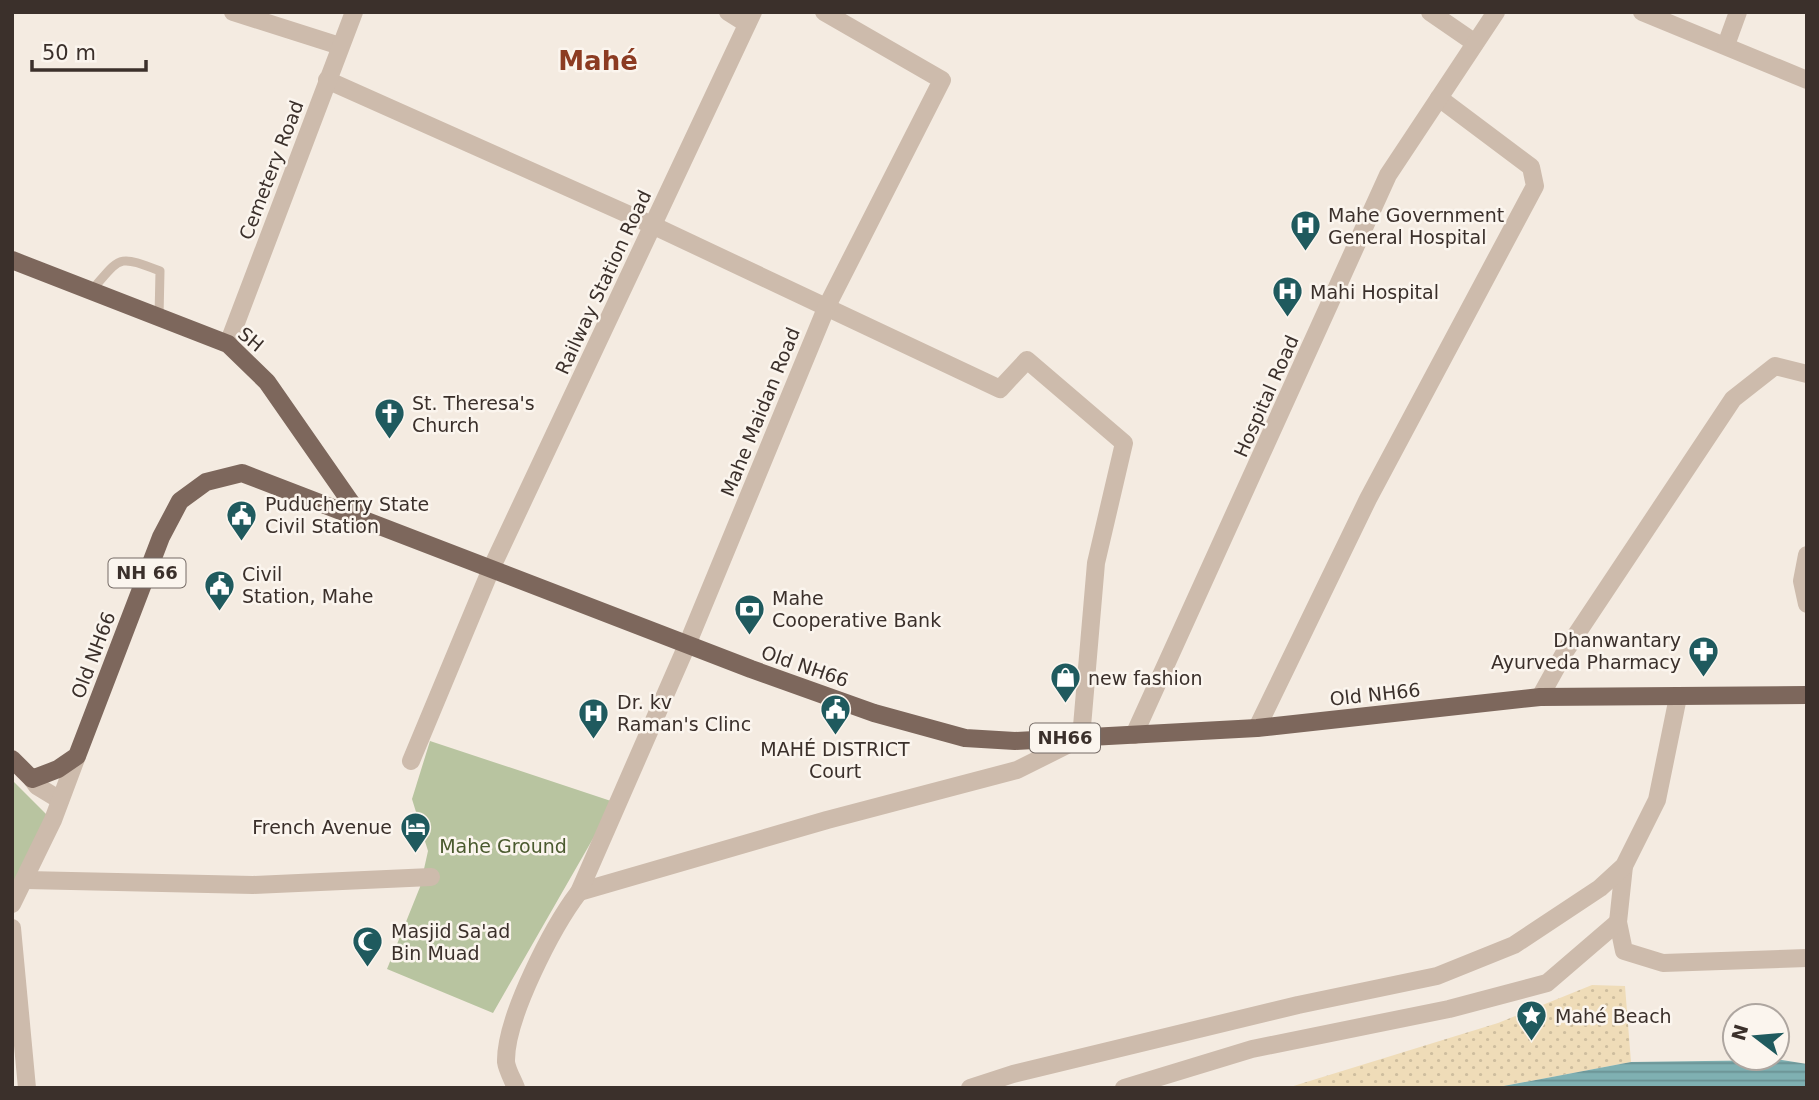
<svg xmlns="http://www.w3.org/2000/svg" width="1819" height="1100" font-family="'DejaVu Sans',sans-serif">
	<defs>
		<pattern id="sand-dots" width="8" height="8" patternUnits="userSpaceOnUse" patternTransform="scale(1.75)"><rect width="8" height="8" fill="#efdcb8"/><path d="M2 2h.1M6 6h.1" fill="none" stroke="#cebd9e" stroke-width="1.8" stroke-linecap="round"/></pattern>
		<pattern id="water-rules" width="6" height="5" patternUnits="userSpaceOnUse" patternTransform="scale(1.75)"><rect width="6" height="5" fill="#7fb0b2"/><path d="M0 2.5h6" fill="none" stroke="#699091"/></pattern>
	</defs>
	<rect width="100%" height="100%" fill="#f4ebe1"/>
	<path fill="url(#sand-dots)" d="M1592,985L1625,986L1631,1062L1493,1088H1287L1498,1023Z"/>
	<g fill="#b8c4a0">
		<path d="M430,741L614,802L493,1013L387,969L420,887L428,851L412,799Z"/>
		<path d="M12,780L47,815L12,893Z"/>
	</g>
	<path fill="url(#water-rules)" d="M1782,1060L1807,1064V1088H1493L1631,1062Z"/>
	<g fill="none" stroke-linecap="round" stroke-linejoin="round">
		<path stroke="#cdbbac" stroke-width="9" d="M91,291C121,257 116,254 160,271L159,317"/>
		<g stroke="#cdbbac" stroke-width="18">
			<path d="M233,12L340,46"/>
			<path d="M728,12L747,24"/>
			<path d="M1430,12L1475,43"/>
			<path d="M1642,12L1807,80"/>
			<path d="M1726,45L1738,12"/>
			<path d="M327,80L652,225L1000,389L1027,360L1124,443L1096,563L1081,738L1017,770L827,820L579,892"/>
			<path d="M228,344L354,12"/>
			<path d="M1807,555L1802,581L1807,604"/>
			<path d="M1540,697L1566,650L1733,399L1775,366L1807,374"/>
			<path d="M1257,728L1368,499L1535,186L1531,167L1439,98"/>
			<path d="M1134,735L1388,175L1496,12"/>
			<path d="M411,761L491,569"/>
			<path d="M32,779L37,786L60,800"/>
			<path d="M1624,866L1618,922L1624,951L1663,963L1807,958"/>
			<path d="M26,880L253,885L431,877"/>
			<path d="M12,904L53,820L77,756"/>
			<path d="M12,928L27,1088"/>
			<path d="M516,1088C513,1080 507,1070 506,1062C505,1018 553,926 579,892L687,645L827,306L942,80L824,12"/>
			<path d="M970,1088L1013,1074L1298,1005L1437,976L1514,945L1600,888L1624,866L1657,800L1678,697"/>
			<path d="M1124,1088L1252,1049L1449,1009L1547,983L1618,922"/>
		</g>
		<path stroke="#cdbbac" stroke-width="18" d="M491,569L753,12"/>
		<g stroke="#7d675c" stroke-width="18">
			<path d="M12,260L228,344L267,382L361,517"/>
			<path d="M12,759L32,779L58,769L77,756L161,537L180,501L206,482L242,473L751,669L874,713L965,738L1015,741L1257,728L1540,697L1807,695"/>
		</g>
	</g>
	<defs>
		<symbol id="hospital-pin" viewBox="-11 -11 22 30"><path d="M0 17L-7.5 6A9.5 9.5 0 1 1 7.5 6Z" fill="#1f5a5e" stroke="#fbf5ee"/><path d="M-5-5h3v3.5h4V-5h3V5h-3V1.5h-4V5h-3Z" fill="#fff"/></symbol>
		<symbol id="church-pin" viewBox="-11 -11 22 30"><path d="M0 17L-7.5 6A9.5 9.5 0 1 1 7.5 6Z" fill="#1f5a5e" stroke="#fbf5ee"/><path d="M-1.2-6h2.4v3.5h3.3v2.4h-3.3V6h-2.4V-.1h-3.3v-2.4h3.3Z" fill="#fff"/></symbol>
		<symbol id="civic-pin" viewBox="-11 -11 22 30"><path d="M0 17L-7.5 6A9.5 9.5 0 1 1 7.5 6Z" fill="#1f5a5e" stroke="#fbf5ee"/><path d="M-.6-6.5H3V-4.5H.6V-3L4-1V1h2V6H-6V1h2V-1L-.6-3ZM-1.2 2.5V6h2.4V2.5Z" fill="#fff"/></symbol>
		<symbol id="bank-pin" viewBox="-11 -11 22 30"><path d="M0 17L-7.5 6A9.5 9.5 0 1 1 7.5 6Z" fill="#1f5a5e" stroke="#fbf5ee"/><path d="M-6-4H6V4H-6ZM0-2.3a2.3 2.3 0 1 0 0 4.6a2.3 2.3 0 1 0 0-4.6Z" fill="#fff"/></symbol>
		<symbol id="pharmacy-pin" viewBox="-11 -11 22 30"><path d="M0 17L-7.5 6A9.5 9.5 0 1 1 7.5 6Z" fill="#1f5a5e" stroke="#fbf5ee"/><path d="M-2-6h4v4h4v4h-4v4h-4v-4h-4v-4h4Z" fill="#fff"/></symbol>
		<symbol id="shop-pin" viewBox="-11 -11 22 30"><path d="M0 17L-7.5 6A9.5 9.5 0 1 1 7.5 6Z" fill="#1f5a5e" stroke="#fbf5ee"/><path d="M-5-2.5h2.3a2.7 3.5 0 0 1 5.4 0H5L5.5 6h-11ZM-1.5-2.5h3a1.5 2.3 0 0 0-3 0Z" fill="#fff"/></symbol>
		<symbol id="hotel-pin" viewBox="-11 -11 22 30"><path d="M0 17L-7.5 6A9.5 9.5 0 1 1 7.5 6Z" fill="#1f5a5e" stroke="#fbf5ee"/><path d="M-6-4.5h1.5V1H6V5H4.5V3h-9V5H-6ZM-4 0a1.8 1.8 0 1 1 3.6 0ZM.5 0V-2.5h3Q6-2.5 6 0Z" fill="#fff"/></symbol>
		<symbol id="mosque-pin" viewBox="-11 -11 22 30"><path d="M0 17L-7.5 6A9.5 9.5 0 1 1 7.5 6Z" fill="#1f5a5e" stroke="#fbf5ee"/><path d="M3.5-4.9A6 6 0 1 0 3.5 4.9A5 5 0 1 1 3.5-4.9Z" fill="#fff"/></symbol>
		<symbol id="sight-pin" viewBox="-11 -11 22 30"><path d="M0 17L-7.5 6A9.5 9.5 0 1 1 7.5 6Z" fill="#1f5a5e" stroke="#fbf5ee"/><path d="M0-6L1.8-2.2L6-1.7L2.9 1.2L3.7 5.4L0 3.3L-3.7 5.4L-2.9 1.2L-6-1.7L-1.8-2.2Z" fill="#fff"/></symbol>
	</defs>
	<g fill-rule="evenodd">
		<use href="#hospital-pin" x="1288" y="208" width="35" height="47"/>
		<use href="#hospital-pin" x="1270" y="274" width="35" height="47"/>
		<use href="#church-pin" x="372" y="396" width="35" height="47"/>
		<use href="#civic-pin" x="224" y="498" width="35" height="47"/>
		<use href="#civic-pin" x="202" y="568" width="35" height="47"/>
		<use href="#bank-pin" x="732" y="592" width="35" height="47"/>
		<use href="#pharmacy-pin" x="1686" y="634" width="35" height="47"/>
		<use href="#shop-pin" x="1048" y="660" width="35" height="47"/>
		<use href="#civic-pin" x="818" y="692" width="35" height="47"/>
		<use href="#hospital-pin" x="576" y="696" width="35" height="47"/>
		<use href="#hotel-pin" x="398" y="810" width="35" height="47"/>
		<use href="#mosque-pin" x="350" y="924" width="35" height="47"/>
		<use href="#sight-pin" x="1514" y="998" width="35" height="47"/>
	</g>
	<g text-anchor="middle" stroke-width="5" stroke-linejoin="round" paint-order="stroke">
		<g fill="#fbf5ee" stroke="#756b66" stroke-width="2">
			<rect x="108.5" y="558.5" width="77" height="29" rx="5"/>
			<rect x="1030" y="723.5" width="70" height="29" rx="5"/>
		</g>
		<g font-size="18" font-weight="bold" fill="#3b302b">
			<text x="147" y="579">NH 66</text>
			<text x="1065" y="744">NH66</text>
		</g>
		<g font-size="19" fill="#3b302b" stroke="#fbf5ee">
			<text transform="translate(271 170) rotate(-69)" y="7">Cemetery Road</text>
			<text transform="translate(603 282) rotate(-65)" y="7">Railway Station Road</text>
			<text transform="translate(251 339) rotate(40)" y="7">SH</text>
			<text transform="translate(1266 396) rotate(-66)" y="7">Hospital Road</text>
			<text transform="translate(760 412) rotate(-68)" y="7">Mahe Maidan Road</text>
			<text transform="translate(93 655) rotate(-69)" y="7">Old NH66</text>
			<text transform="translate(805 666) rotate(19)" y="7">Old NH66</text>
			<text transform="translate(1375 694) rotate(-6)" y="7">Old NH66</text>
		</g>
		<g font-size="19" fill="#3b302b" stroke="#fbf5ee" text-anchor="start">
			<text x="1328" y="222">Mahe Government<tspan x="1328" dy="22">General Hospital</tspan></text>
			<text x="1310" y="299">Mahi Hospital</text>
			<text x="412" y="410">St. Theresa's<tspan x="412" dy="22">Church</tspan></text>
			<text x="265" y="511">Puducherry State<tspan x="265" dy="22">Civil Station</tspan></text>
			<text x="242" y="581">Civil<tspan x="242" dy="22">Station, Mahe</tspan></text>
			<text x="772" y="605">Mahe<tspan x="772" dy="22">Cooperative Bank</tspan></text>
			<text x="1681" y="647" text-anchor="end">Dhanwantary<tspan x="1681" dy="22">Ayurveda Pharmacy</tspan></text>
			<text x="1088" y="685">new fashion</text>
			<text x="617" y="709">Dr. kv<tspan x="617" dy="22">Raman's Clinc</tspan></text>
			<text x="835" y="756" text-anchor="middle">MAHÉ DISTRICT<tspan x="835" dy="22">Court</tspan></text>
			<text x="392" y="834" text-anchor="end">French Avenue</text>
			<text x="391" y="938">Masjid Sa'ad<tspan x="391" dy="22">Bin Muad</tspan></text>
			<text x="1555" y="1023">Mahé Beach</text>
		</g>
		<g font-size="19" fill="#4a5a2e" stroke="#fbf5ee">
			<text x="503" y="853">Mahe Ground</text>
		</g>
		<g font-size="26" font-weight="bold" fill="#8c3b22" stroke="#fbf5ee">
			<text x="598" y="70">Mahé</text>
		</g>
	</g>
	<rect width="1819" height="1100" fill="none" stroke="#3b302b" stroke-width="28"/>
	<g transform="translate(1756 1037) rotate(286)"><circle r="33" fill="#fbf5ee" stroke="#aea6a0" stroke-width="2"/>
	<path d="M0-5L12 26L0 18L-12 26Z" fill="#1f5a5e"/>
	<text y="-10" font-size="19" font-weight="bold" text-anchor="middle" fill="#3b302b">N</text>
	</g>
	<path d="M32 60v10h114v-10" fill="none" stroke="#3b302b" stroke-width="3.5"/>
	<text x="42" y="60" font-size="21" fill="#3b302b" stroke="#fbf5ee" stroke-width="5" paint-order="stroke">50 m</text>
</svg>
